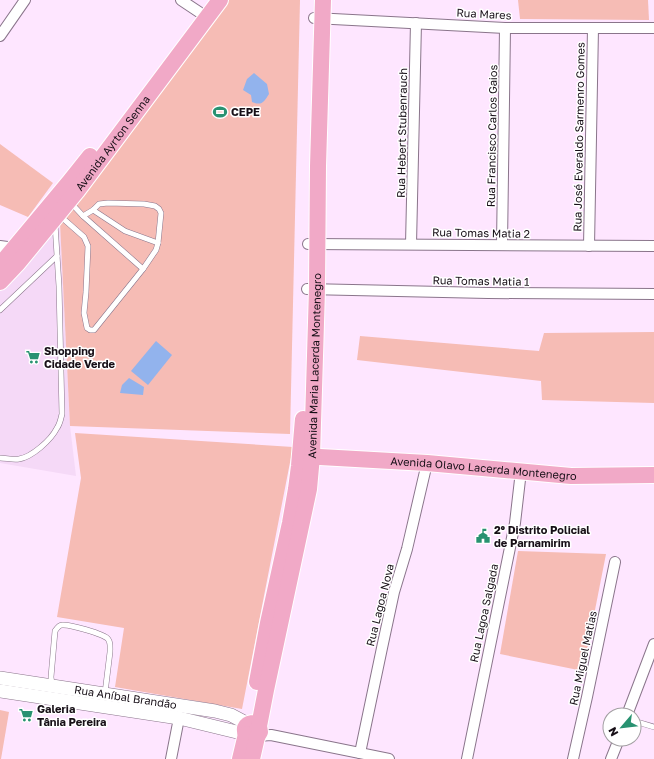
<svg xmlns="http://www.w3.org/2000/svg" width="654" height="759" font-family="'Golos Text',sans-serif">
	<rect width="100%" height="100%" fill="#fee6ff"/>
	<path fill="#f5d9f7" d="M60,223L70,426L76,476L0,463V288Z"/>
	<g fill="#f6bcb5">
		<path d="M225,0H300L290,434L70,426L60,223Z"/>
		<path d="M518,0H648L649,20L520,19Z"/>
		<path d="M0,144L53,183L28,217L0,205Z"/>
		<path d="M654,332V403L542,400L541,381L357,360L360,336L539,351L544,333Z"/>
		<path d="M75,433L293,447L242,709L115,687L124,628L57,617L81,478Z"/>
		<path d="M518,551L606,554L583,671L500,654Z"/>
		<path d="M0,710L9,712L1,759H0Z"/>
	</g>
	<g fill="#92b3ed">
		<path d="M254,73L267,84L269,94C264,102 262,106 252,102L251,95L243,90L247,79Z"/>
		<path d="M156,341L172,355L148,385L131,371Z"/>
		<path d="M129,378L144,387L143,395L120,393L122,385Z"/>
	</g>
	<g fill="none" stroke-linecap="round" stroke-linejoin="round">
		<defs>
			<g id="service">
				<path d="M93,210L125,231L158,243"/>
				<path d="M59,215L84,237L88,246L86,292L84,313L87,328L90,330H94L143,269L156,250L158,243L161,213L159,209L155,206L144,204L108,203L99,204L93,210L83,216L71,203"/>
				<path d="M83,216L143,269"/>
				<path d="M0,310L57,256"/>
				<path d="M0,458C6,458 13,460 19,459C32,457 51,440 57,428C60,424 61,418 62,414L59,286L55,224"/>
				<path d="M52,685L51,677L55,631C57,628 59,625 62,625C69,624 104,634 108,639C111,643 110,647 110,652L105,693"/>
				<path d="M634,721L654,727"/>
			</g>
			<g id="minor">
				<path d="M181,0L199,12"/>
				<path d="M314,18L505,28H654"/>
				<path d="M0,36L25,0"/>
				<path d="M308,244L654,246"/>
				<path d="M411,244L416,23"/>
				<path d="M502,245L505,28"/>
				<path d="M0,246L15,248"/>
				<path d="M589,246L593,28"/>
				<path d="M307,289L488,293L654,294"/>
				<path d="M627,715L654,644"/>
				<path d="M258,736L271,735L389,759"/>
				<path d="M360,753L382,648L394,592L407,549L427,463"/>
				<path d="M171,759L179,718"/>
				<path d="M467,759L515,523L521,471"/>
				<path d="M573,759L587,697L615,562"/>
				<path d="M611,759L619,739"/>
			</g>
			<g id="tertiary">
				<path id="s1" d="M0,678L215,711L231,715L248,724"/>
				<path d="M0,691L179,718L245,734"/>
			</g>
			<g id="primary">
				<path d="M0,265L70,181L90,156"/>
				<path id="s2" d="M0,282L18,263L77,191L220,0"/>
				<path id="s3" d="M302,456L427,463L571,476L654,475"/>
				<path d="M257,682L268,623L290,523L296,489L299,466L303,419"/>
				<path d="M257,737C250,740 244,736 245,728C248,722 254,722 259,726"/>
				<path d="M240,759L246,734"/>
				<path id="s4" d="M252,759L257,737L260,732L259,726L266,690L309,489L312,456L317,289L318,166L323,0"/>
			</g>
		</defs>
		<use href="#service" stroke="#8a758b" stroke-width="6"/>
		<use href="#minor" stroke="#8a758b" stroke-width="12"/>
		<use href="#tertiary" stroke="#8a758b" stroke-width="14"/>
		<use href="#primary" stroke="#fff" stroke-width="18"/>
		<use href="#service" stroke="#fff" stroke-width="5"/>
		<use href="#minor" stroke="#fff" stroke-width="10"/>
		<use href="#tertiary" stroke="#fff" stroke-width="13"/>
		<use href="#primary" stroke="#f1a9c7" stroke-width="16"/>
	</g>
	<defs>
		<symbol id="stadium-bare" viewBox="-9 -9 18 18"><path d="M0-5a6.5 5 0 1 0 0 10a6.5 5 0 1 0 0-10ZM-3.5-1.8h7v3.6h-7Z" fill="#289271" stroke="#fff" stroke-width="2.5" paint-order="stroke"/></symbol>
		<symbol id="supermarket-bare" viewBox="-9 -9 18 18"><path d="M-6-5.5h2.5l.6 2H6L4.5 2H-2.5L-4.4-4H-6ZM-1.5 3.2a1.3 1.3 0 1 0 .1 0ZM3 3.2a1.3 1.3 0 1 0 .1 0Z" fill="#289271" stroke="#fff" stroke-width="2.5" paint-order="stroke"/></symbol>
		<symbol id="civic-bare" viewBox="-9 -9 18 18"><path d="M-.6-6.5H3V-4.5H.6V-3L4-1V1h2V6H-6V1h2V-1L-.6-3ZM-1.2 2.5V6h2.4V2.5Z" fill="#289271" stroke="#fff" stroke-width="2.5" paint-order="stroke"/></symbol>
	</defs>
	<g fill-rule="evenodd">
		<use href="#stadium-bare" x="210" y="102" width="20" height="20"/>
		<use href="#supermarket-bare" x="23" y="347" width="20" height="20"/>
		<use href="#civic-bare" x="473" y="526" width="20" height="20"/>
		<use href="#supermarket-bare" x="16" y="705" width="20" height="20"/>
	</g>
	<g text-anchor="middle" stroke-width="3" stroke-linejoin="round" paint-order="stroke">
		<g font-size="11" fill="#170f17" stroke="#fff">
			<text transform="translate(484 14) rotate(3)" y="4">Rua Mares</text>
			<text transform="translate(402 133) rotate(-89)" y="4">Rua Hebert Stubenrauch</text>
			<text transform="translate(492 136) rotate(-89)" y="4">Rua Francisco Carlos Gaios</text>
			<text transform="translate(579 137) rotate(-89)" y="4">Rua José Everaldo Sarmenro Gomes</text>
			<text dy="4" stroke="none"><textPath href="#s2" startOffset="179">Avenida Ayrton Senna</textPath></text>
			<text transform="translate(481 233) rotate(1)" y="4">Rua Tomas Matia 2</text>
			<text transform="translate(481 281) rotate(1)" y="4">Rua Tomas Matia 1</text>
			<text dy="4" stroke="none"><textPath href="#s4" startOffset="400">Avenida Maria Lacerda Montenegro</textPath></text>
			<text dy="4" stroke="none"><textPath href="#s3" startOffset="182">Avenida Olavo Lacerda Montenegro</textPath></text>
			<text transform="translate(380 605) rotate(-76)" y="4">Rua Lagoa Nova</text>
			<text transform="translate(484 613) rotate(-78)" y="4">Rua Lagoa Salgada</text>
			<text transform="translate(583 658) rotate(-78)" y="4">Rua Miguel Matias</text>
			<text dy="4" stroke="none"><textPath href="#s1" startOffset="127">Rua Aníbal Brandão</textPath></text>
		</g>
		<g font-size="11" font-weight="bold" fill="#170f17" stroke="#fff" text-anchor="start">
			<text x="231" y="116">CEPE</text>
			<text x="44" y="355">Shopping<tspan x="44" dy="13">Cidade Verde</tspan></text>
			<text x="494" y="534">2º Distrito Policial<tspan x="494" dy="13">de Parnamirim</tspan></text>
			<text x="37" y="713">Galeria<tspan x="37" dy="13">Tânia Pereira</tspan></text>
		</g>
	</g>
	<g transform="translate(622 727) rotate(242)"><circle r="19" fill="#ffffff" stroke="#a29fa2"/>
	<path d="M0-3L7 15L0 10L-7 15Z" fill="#289271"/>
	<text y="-6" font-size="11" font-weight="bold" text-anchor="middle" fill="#170f17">N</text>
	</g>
</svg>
